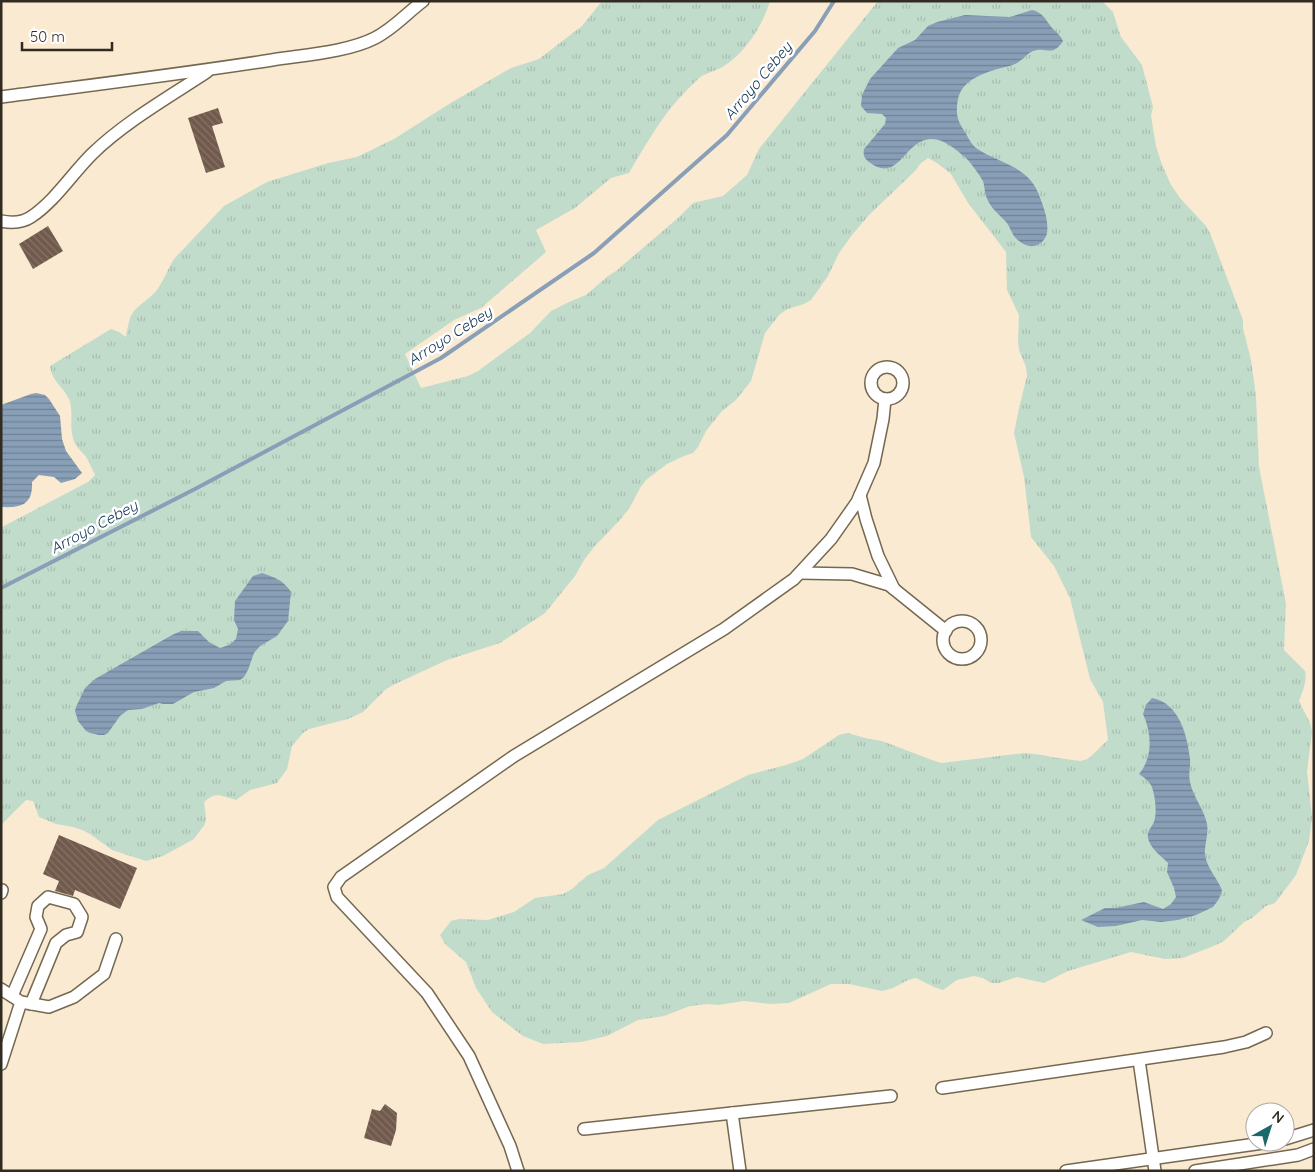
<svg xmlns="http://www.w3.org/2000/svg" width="1315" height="1172" font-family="Quicksand,sans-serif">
	<defs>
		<pattern id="grass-tufts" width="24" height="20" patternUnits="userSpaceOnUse" patternTransform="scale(1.25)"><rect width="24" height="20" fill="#c2dccc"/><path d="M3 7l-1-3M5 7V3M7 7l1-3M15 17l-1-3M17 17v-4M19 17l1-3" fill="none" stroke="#a7bdaf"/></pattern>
		<pattern id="water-rules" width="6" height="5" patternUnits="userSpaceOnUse" patternTransform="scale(1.25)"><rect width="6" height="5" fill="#889fb7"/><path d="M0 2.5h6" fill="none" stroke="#708294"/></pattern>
		<pattern id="building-back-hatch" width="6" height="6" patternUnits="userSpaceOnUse" patternTransform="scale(1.25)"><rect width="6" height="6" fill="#715a4c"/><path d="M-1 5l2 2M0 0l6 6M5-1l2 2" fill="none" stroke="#857368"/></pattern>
	</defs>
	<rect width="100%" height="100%" fill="#f9ead1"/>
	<path fill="url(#grass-tufts)" d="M602,1H770C763,25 745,53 724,66C715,72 705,72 697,80C686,91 673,104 664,117C651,135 640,154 629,173L611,178L575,208L536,230L546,252L481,308L454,320L405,354L421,388L468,376L478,371L530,333L551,311L569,302L586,295L608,276L616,271L678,218L693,203L723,196L747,175L759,149L878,1H1102L1113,12L1121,37L1142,65L1153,107L1151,116L1156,146L1161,162L1171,185L1180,198L1206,226L1210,233L1243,320V328L1251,360L1256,396L1259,467L1286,604L1284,650L1305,671C1307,682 1303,690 1299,701L1310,723L1312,732L1307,771L1312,817L1309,841L1296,875L1275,903L1266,906L1252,918L1244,922L1224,941L1216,945L1183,958L1165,959L1131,952L1068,971L1044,983L1017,977L999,983H991L983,978L974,976L957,980L943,990L934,987L916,978L908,980L893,988L882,991L849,984H831L789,1003L770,1004L744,1001L718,1005L708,1004L690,1006L664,1016L638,1020L607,1036L581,1042L543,1044L523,1036L492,1012L476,988L466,962L445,944L440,935L451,921L459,919L488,920L497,917L514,912L535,898L563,894L572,889L588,875L604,868L658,820L748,775L786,765L803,759L839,735L848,733L865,738L882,741L932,760L941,763L1025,753L1043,755L1051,757L1080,761L1088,759L1108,740L1103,702L1090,679L1070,598L1054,566L1031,537L1024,477L1014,433L1019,408L1027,376L1026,367L1019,350L1018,341L1019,315L1007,290L1006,252L968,203L951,174L937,163L928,158L920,164L915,171L869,215L852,235L839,253L828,276L811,300L804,304L788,309L780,314L765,333L751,381L736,400L722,411L706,431L698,447L693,453L684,456L667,464L646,480L640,488L629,509L618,522L594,547L584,560L575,576L545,613L500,643L447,660L393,685L385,690L363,712L348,719L309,729L303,733L292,746L287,769L277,783L250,790L236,800C221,796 217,791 204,802L206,818L205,824L194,839L163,856L146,861L112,850L90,834L82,830L73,827L56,824L39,817L33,801L26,800L1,825V526L2,527L88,482L95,475C92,469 89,462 86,457C82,451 74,446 73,438C69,425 74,412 69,399C63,386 52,382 50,366L111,329L119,332L126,337C127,331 128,324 130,318C135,305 152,299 159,287C165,278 168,268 174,259L224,206L267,182L328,163L357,157L394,139L449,104L511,68L539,59L582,26Z"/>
	<g fill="url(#water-rules)">
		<path d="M1032,10C1043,12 1046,21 1053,29C1057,33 1061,36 1063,41C1052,58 1047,46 1033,51C1026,54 1022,61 1015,64C1011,66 1005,67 1001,68C987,72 967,78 960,93C958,97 957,103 957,108C956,117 960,125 965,132C968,137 971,144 976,148C993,160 1017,164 1031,181C1038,189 1043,205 1046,216C1047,222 1049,232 1045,238C1037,251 1023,247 1014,236C1011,232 1010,227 1007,223C999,214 990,208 986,196C984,191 985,186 983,181C978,173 972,164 965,157C954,148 940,135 925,140C903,146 897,183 869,162C864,158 863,155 864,149L885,124L886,118L882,114L867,113L861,106L862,95L870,79L898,48L915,40L928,26L937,22L965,15L1010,17Z"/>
		<path d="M36,393L45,395L49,399L60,416L62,439L66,451L82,473L75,479L61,483L54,477L39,475L32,482C33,504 22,508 2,507L1,405L31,394Z"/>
		<path d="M262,573C276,578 283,580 291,592L288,621L277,636L260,646L254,653L248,670L244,677L240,680L226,681L214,688L194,692L173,704H163L159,703L142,709L128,710L120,716L108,733L104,735H99L90,733L86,731L78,721L75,711L76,707L85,688L95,679L172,635L181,631H198L209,642L220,648L229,645L236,639L238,629L234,620L235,601L253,576Z"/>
		<path d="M1152,698C1179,703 1187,734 1190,759C1191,766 1188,774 1190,782C1193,797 1204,809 1207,824C1209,834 1204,845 1205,855C1207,868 1217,878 1222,890L1219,899L1213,907L1196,915L1178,920L1161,922L1142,920L1116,926L1098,927L1081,920L1105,908H1115L1144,902L1163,909L1171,904L1176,897L1174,888L1167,872L1168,863C1161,856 1150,848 1148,838C1147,832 1150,829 1153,824C1158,816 1155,793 1151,785C1148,780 1143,777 1139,774C1153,757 1152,734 1143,714L1146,705Z"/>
	</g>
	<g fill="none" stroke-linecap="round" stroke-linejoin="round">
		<path stroke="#889fb7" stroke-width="4" d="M1,588L195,489L441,358L594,253L727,135L815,31L834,1"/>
	</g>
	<g fill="url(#building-back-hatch)">
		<path d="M218,108L223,123L212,126L225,167L206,173L188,118Z"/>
		<path d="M48,226L63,251L33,269L19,244Z"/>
		<path d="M59,835L137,868L120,909L75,890L73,896L55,891L59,881L43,874Z"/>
		<path d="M385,1104L397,1113L396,1130L391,1146L364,1138L372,1109L380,1111Z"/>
	</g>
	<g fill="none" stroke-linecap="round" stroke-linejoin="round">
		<defs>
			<g id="minor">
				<path d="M1,97C92,85 182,74 272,60C303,55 348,52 375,38C393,29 407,13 423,1"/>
				<path d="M1,221C11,223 22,223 31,217C55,201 71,175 92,154C125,122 169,97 207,72"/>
				<circle cx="887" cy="383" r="16"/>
				<path d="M860,495L866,519L878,556L894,589"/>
				<path d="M800,573L852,574L889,585L946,631"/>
				<circle cx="962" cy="640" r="19"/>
				<path d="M1,893L2,890"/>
				<path d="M1,989L21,1002L49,1007L74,997L104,974L116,939"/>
				<path d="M12,996L41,929L36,917L38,906L48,897L74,904L82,917L77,932L66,935L56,943L31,1004"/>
				<path d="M1139,1060L1155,1171"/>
				<path d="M1,1064L21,1002"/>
				<path d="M942,1088L1224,1047L1246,1042L1266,1033"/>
				<path d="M732,1113L740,1171"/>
				<path d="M584,1129L891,1096"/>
				<path d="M1285,1139L1314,1130"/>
				<path d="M518,1171L510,1146L469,1056L427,993L337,897L334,887L341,877L514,756L724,629L794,579L831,539L857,502L874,463L883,419L885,399"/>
				<path d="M1066,1171L1270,1142"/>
				<path d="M1195,1171L1298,1155L1314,1149"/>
			</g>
		</defs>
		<use href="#minor" stroke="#756851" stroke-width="14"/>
		<use href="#minor" stroke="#fff" stroke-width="11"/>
	</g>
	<g text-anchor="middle" stroke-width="5" stroke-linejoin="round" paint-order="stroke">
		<g font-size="15" font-style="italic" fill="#0c3153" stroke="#fff">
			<text transform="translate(758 81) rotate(-50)" y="5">Arroyo Cebey</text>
			<text transform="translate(450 336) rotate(-32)" y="5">Arroyo Cebey</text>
			<text transform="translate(94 527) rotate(-28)" y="5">Arroyo Cebey</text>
		</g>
	</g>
	<rect width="1315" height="1172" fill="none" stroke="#312b21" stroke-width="5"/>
	<g transform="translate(1270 1127) rotate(39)"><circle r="24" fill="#ffffff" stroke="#adaaa6"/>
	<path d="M0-4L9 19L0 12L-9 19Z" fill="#1c6969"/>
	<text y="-8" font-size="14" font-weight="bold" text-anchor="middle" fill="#312b21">N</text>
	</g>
	<path d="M22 42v8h90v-8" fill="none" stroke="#312b21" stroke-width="2.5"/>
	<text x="30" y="42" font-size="15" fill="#312b21" stroke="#ffffff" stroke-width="4" paint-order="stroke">50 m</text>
</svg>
